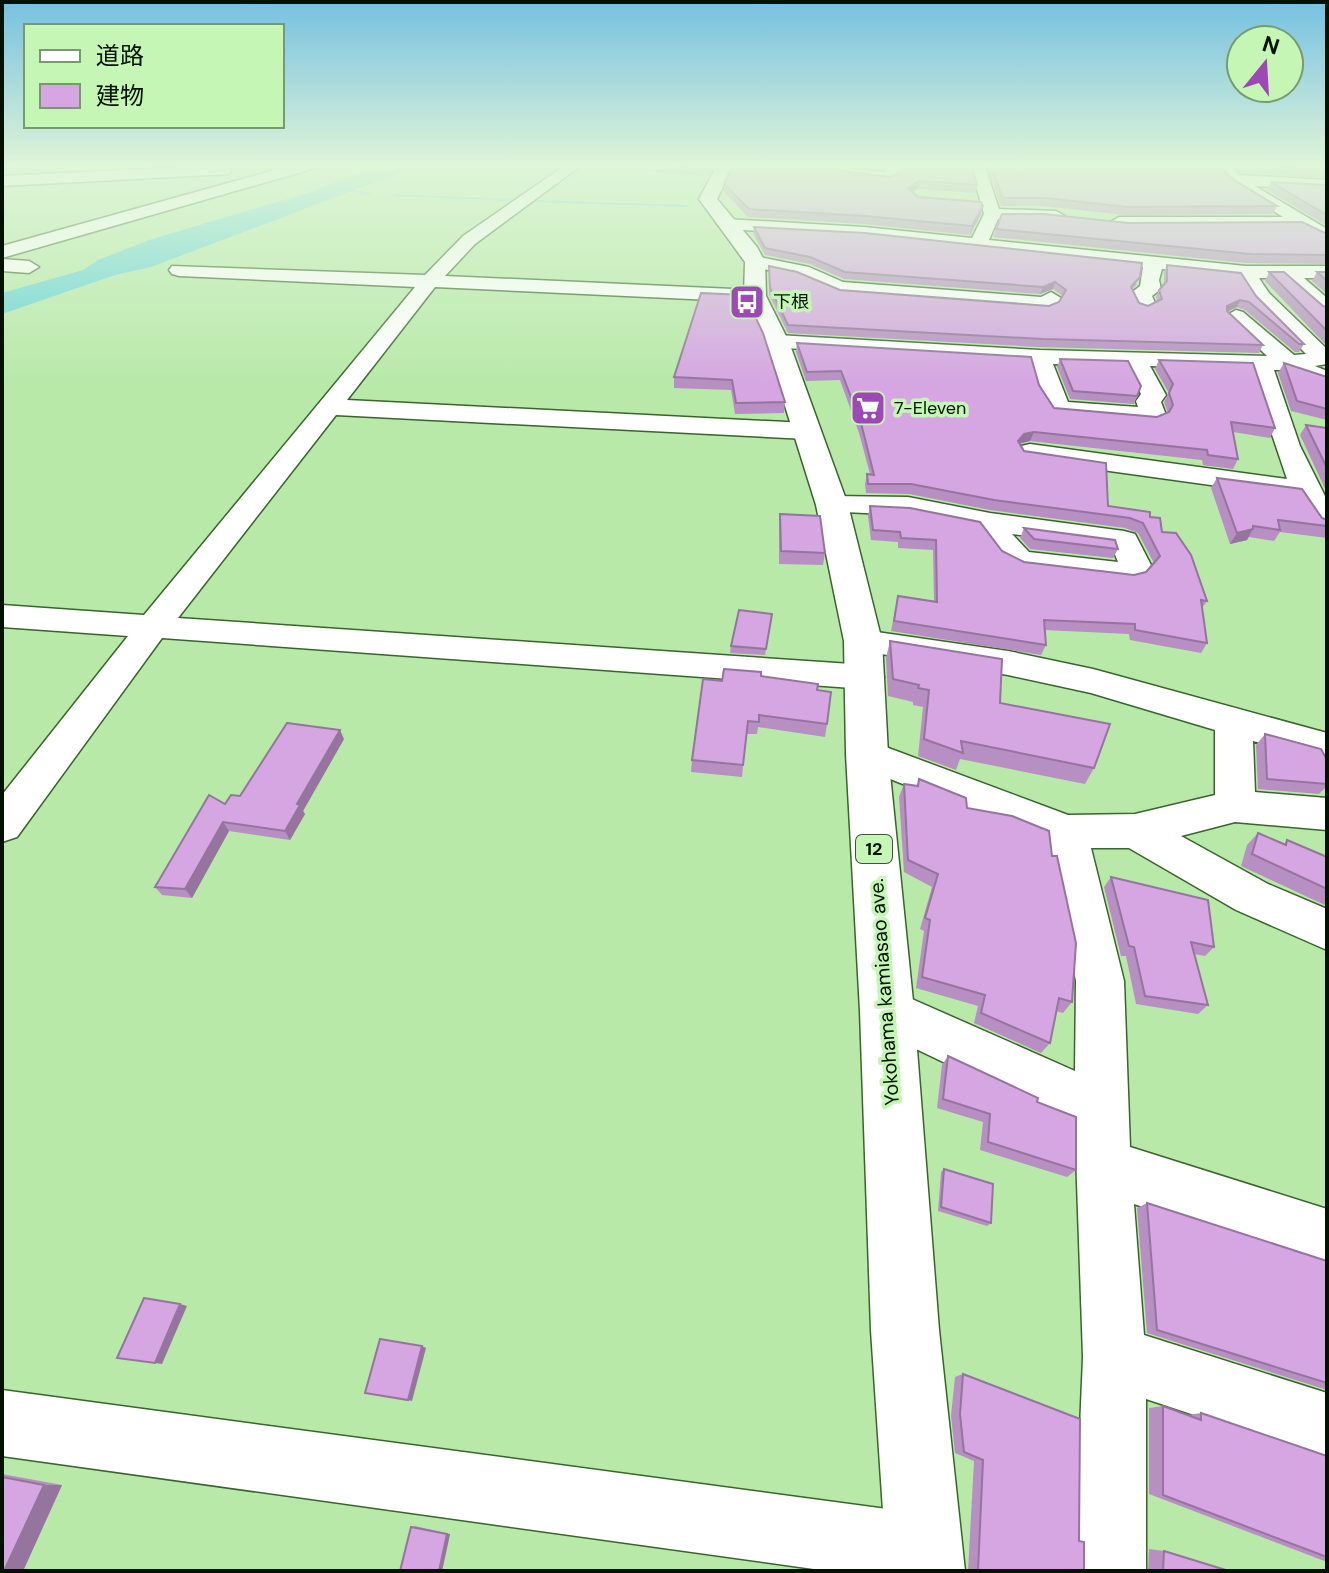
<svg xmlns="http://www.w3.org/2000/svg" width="1329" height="1573" font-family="'DM Sans','Noto Sans JP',sans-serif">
	<rect width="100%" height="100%" fill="#b8e9a9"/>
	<path fill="#68d3d7" d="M383,164H423L151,267L115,275L2,314V293L83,270L98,260L149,240L304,194Z"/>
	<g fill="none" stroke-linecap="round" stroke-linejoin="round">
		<g fill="#68d3d7" fill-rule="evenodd">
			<path d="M340,187L370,193L372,194L370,195L339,189Z"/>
			<path d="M393,194L514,199L516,200L514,201L394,196Z"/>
			<path d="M536,200L686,205L688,206L686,207L535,202Z"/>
		</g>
		<defs>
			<g id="minor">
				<path d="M2,164H17L2,170Z"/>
				<path d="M567,164H583L475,244L445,276L755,290L765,296L755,302L435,287L347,400L806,423L815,426L819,431L815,436L806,439L336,415L178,618L866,665L879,668L884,677L879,686L866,689L162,638L17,837L2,842V795L128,636L2,627V605L144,615L415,287L179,276L172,274L169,270L172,266L425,275L463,236Z"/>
				<path d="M839,164H854L851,169L884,172L891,164H906L893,180L888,182L835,175L832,172Z"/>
				<path d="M970,164H984L999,209L1056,211L1065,216L1056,221L998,219L989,240L1246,266H1327V278H1304L1327,298V315L1320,313L1281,278H1259L1269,293L1327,349V364L1315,366L1327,371V387L1285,370H1274L1300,446L1327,500V530L1317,527L1297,497L1030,460L1021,458L1017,452L1021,446L1030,444L1287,479L1250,369L1150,366L1166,395L1161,402L1166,415L1162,420L1153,423L1051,414L1038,393L1030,363L769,347L766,342L769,337L777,335L1040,350L1267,356L1225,316L1236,310L1243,312L1294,355L1306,354L1254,301L1239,277L1162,269L1159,280L1161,289L1152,296L1156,305L1146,311L1139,309L1131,293L1140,286L1143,267L864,237L726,229L717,224L726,219L864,227L972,238L984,214ZM1053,364L1127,366L1141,394L1136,401L1138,407L1068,402Z"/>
				<path d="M1214,164H1229L1239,175L1327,180V190L1255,186L1327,229V242L1299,227H1119L1110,222L1119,217H1283L1229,183Z"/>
				<path d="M755,256L809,267L843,282L1041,297L1051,292L1061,298L1054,308L1047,310L839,294L797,276L748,266L746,262Z"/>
				<path d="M2,259L29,261L39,267L29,273L2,271Z"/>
				<path d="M832,496L908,497L990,513L1124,531L1135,534L1152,567L1139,580L1128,582L1020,569C999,564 990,546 979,529L908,515L822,511L818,505L822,499ZM1012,534L1112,547L1118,562L1029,552Z"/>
				<path d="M863,630L1008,651L1093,669L1327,733V761L1253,741L1255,792L1327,798V830L1235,822L1181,836L1268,884L1327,909V950L1236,910L1129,848H1091L1124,981L1130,1147L1327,1209V1267L1134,1204L1144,1335L1327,1393V1459L1146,1399V1571H1074L1083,1357L1075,1125L870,1027L862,1011L870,995L887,988L1075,1071L1076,981L1047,842L853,764L848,754L853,744L867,740L1068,815L1135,814L1215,795V730L1091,693L1008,675L851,649L846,641L851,633Z"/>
				<path d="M2,1390L924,1514L949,1524L959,1549L950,1571H828L2,1456Z"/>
			</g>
			<g id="tertiary">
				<path d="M696,164H732L733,165C725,173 704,172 696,164Z"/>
				<path d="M1316,164H1327V174L1321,173Z"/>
			</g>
			<path id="primary" d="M718,164H734L717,199L757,247L765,262L766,296L789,342L848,505L882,641L888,754L914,1011L939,1330L965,1571H887L871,1330L860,1011L846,754L844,641L816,505L765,342L744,296L745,262L699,199Z"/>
			<g id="motorway">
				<path d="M296,164H321L319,167L2,258V246Z"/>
				<path d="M223,165L231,170L229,174L2,186V176Z"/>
			</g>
		</defs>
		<use href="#minor" stroke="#39642b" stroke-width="3"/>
		<use href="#tertiary" stroke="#39642b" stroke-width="3"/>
		<use href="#primary" stroke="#39642b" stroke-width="3"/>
		<use href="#motorway" stroke="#39642b" stroke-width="3"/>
		<use href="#minor" fill="#fff" fill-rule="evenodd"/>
		<use href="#tertiary" fill="#fff" fill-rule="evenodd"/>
		<use href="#primary" fill="#fff" fill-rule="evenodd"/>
		<use href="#motorway" fill="#fff" fill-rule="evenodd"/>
	</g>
	<g fill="#b78fc2">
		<path d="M631,164H704L710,166V173L708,176L704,172L702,176L642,171V168L631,167Z"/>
		<path d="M733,164H837L833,168L836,170L890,177L977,185L975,193L917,189L912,192L918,197L983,206L981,214L970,235L864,224L748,217L724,192V184Z"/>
		<path d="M855,164H888L883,169L856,166Z"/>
		<path d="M985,164H1219L1231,178L1277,206L1273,214L1125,215L1042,206H1001Z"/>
		<path d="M1232,164H1322L1324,168L1327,169V178L1240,172Z"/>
		<path d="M1271,182L1327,185V226L1267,190Z"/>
		<path d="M1128,223L1327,234V264L1246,263L993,237L996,229Z"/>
		<path d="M754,227L1137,284L1132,290L1139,303L1148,306L1157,301L1156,297L1159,290L1164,284V272L1167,265L1256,296L1304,344L1299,352H1295L1245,310L1237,307L1227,312L1263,345L1259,353L1040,347L788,333L769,295V266L840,290L1049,306L1059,302L1063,296L1053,289L1040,294L844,279L810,264L765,255L753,234Z"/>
		<path d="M1269,272L1323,306L1327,307V346L1265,281Z"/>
		<path d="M1317,272H1327V294L1312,281Z"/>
		<path d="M745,295L785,402L784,413L735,414L731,390L674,388V377Z"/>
		<path d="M797,343L1039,385L1054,408L1157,417L1168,413L1164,402L1169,393L1155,369L1159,360L1275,428L1270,438L1233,432L1238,459L1233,469L1203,465L1202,460L1030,441L1020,444L1024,451L1108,506L1150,517L1162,532L1207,601L1202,608L1207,643L1201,653L1130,640L1129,634L1044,630L1046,645L1041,655L891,631L898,596L934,601L933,550L898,548V542L871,540L868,516L870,506L1002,551L1024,562L1134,575L1146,572L1154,563L1138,533L1125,528L990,510L909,494L866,493L865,484L867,474H870L859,433L840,380L806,381L796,352Z"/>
		<path d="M1060,359L1141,386L1134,404L1070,399L1057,367Z"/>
		<path d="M1284,363L1327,377V420L1291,411L1278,373Z"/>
		<path d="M1306,425L1327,428V493L1300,435Z"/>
		<path d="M1217,478L1327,520V538L1280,532L1274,541L1249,537L1247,540L1230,544L1211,488Z"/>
		<path d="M780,514L825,553L823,565L779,564V526Z"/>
		<path d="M1024,528L1118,549L1113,558L1030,549L1020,538Z"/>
		<path d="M772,614L765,655L730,653L731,646Z"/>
		<path d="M890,641L1000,703L1094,768L1085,784L960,759L956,770L918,756L923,707L913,705V702L888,696L886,658Z"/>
		<path d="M761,676L817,690L827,724L825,737L758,727L757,734H746L742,777L691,772L692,760L722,681Z"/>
		<path d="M1265,734L1327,764V786L1319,794L1258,789L1256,745Z"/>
		<path d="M344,739L303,811L305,814L290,840L229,831L192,898L162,895L155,887L225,804Z"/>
		<path d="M919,779L967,808L1072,1002L1063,1013L1056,1011L1050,1043L1041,1053L974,1023L978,1006L916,988L924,931L920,929L932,887L904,872L899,797L904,784L917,786Z"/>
		<path d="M1258,833L1284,844L1287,840L1327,857V906L1241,866L1247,845Z"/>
		<path d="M1111,877L1214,947L1205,956L1194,954L1208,1005L1198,1014L1136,1004L1126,956H1121L1104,887Z"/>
		<path d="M948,1056L1037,1102L1076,1170L1067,1177L980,1150L983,1122L937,1108L942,1065Z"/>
		<path d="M944,1169L991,1223L987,1226L938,1211L941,1172Z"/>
		<path d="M1147,1203L1327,1261V1389H1324L1147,1333L1137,1208Z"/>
		<path d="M963,1374L1079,1541L1084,1571H968L974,1461L955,1453L951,1416L955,1377Z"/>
		<path d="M1163,1406L1188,1415L1201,1413L1327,1456V1562L1149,1494V1408Z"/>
		<path d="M2,1474L62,1485L23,1571H2Z"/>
		<path d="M415,1526L450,1534L442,1571H400L411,1527Z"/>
		<path d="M1149,1549L1164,1551L1229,1571H1148Z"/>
	</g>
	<g fill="#95749e">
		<path d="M919,181L917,189L906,196L908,188Z"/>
		<path d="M983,206L981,214L970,235L972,226Z"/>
		<path d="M1055,282L1053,289L1040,294L1043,287Z"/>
		<path d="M1240,300L1237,307L1224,313L1227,306Z"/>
		<path d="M1034,432L1030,441L1020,443L1014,450L1018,441L1024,434Z"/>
		<path d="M1253,529L1247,540L1230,544L1237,533Z"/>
		<path d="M340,730L344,739L303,811L305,814L290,840L285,831L297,804Z"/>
		<path d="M223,822L229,831L192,898L185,889Z"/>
		<path d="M180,1304L187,1306L162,1364L155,1363Z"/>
		<path d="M422,1346L426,1348L412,1401L408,1400Z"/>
		<path d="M44,1485H62L23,1571H4Z"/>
		<path d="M447,1534H450L442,1571H439Z"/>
	</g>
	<g fill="#d5a6e2" stroke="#95749e" stroke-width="2">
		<path d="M642,164H704L710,166L708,169L704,165L703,169Z"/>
		<path d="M733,164H831L830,165L836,170L890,177L897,174L905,164H971L977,185L919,181L908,188L918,197L981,202L983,206L972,226L865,216L749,209L724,184Z"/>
		<path d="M990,164H1219L1231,178L1277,206L1128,207L1045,198H1003Z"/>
		<path d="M1243,164H1322L1324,168L1327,169V170Z"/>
		<path d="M1271,182L1327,185V215Z"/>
		<path d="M1002,214H1044L1128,223L1302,222L1327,234V255L1250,254L996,229Z"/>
		<path d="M754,227L865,233L1142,263L1140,277L1131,287L1139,303L1148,306L1162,299L1159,290L1167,281V265L1241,273L1256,296L1304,344H1299L1249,302L1240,300L1227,306V311L1263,345L1043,339L788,325L770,288L769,266L797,272L840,290L1049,306L1059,302L1066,290L1055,282L1043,287L845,272L810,257L765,248Z"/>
		<path d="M1269,272H1284L1323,306L1327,307V331Z"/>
		<path d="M1317,272H1327V281Z"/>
		<path d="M701,293L745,295L763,333L785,402L736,403L732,380L674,377Z"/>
		<path d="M797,343L1031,357L1039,385L1054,408L1157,417L1169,412L1173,405L1169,393L1173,384L1159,360L1253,363L1275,428L1231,422L1238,459L1208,455L1207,450L1034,432L1024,434L1018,441L1024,451L1106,463L1108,506L1150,512V517L1160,518L1162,532L1176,533L1191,555L1207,601L1201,600L1207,643L1135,630V624L1044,620L1046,645L894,621L898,596L937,602L936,540L901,538L900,532L873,530L870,506L910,508L980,522L1002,551L1024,562L1134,575L1146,572L1160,556L1143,523L1130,518L994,500L911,484H868L867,474L874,475L861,423L841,371L807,372Z"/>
		<path d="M1060,359L1128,361L1141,386L1137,396L1073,391Z"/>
		<path d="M1284,363L1327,377V409L1297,401Z"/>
		<path d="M1306,425L1327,428V468Z"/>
		<path d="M1217,478L1302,489L1322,518L1327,520V526L1278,520L1280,530L1253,526V529L1237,533Z"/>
		<path d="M780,514L820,516L825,553L781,551Z"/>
		<path d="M1024,528L1115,540L1118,549L1034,539Z"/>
		<path d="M739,610L772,614L766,649L731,646Z"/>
		<path d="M890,641L1002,659L1000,703L1110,724L1094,768L961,741L963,753L924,739L929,690L918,688L919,685L893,679Z"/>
		<path d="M724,669L761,672V676L818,684L817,690L831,692L827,724L759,715V722L748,721L743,765L692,760L703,679L722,681Z"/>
		<path d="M287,723L340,730L297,804L300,805L285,831L223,822L185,889L155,887L209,795L225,804L231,795L240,796Z"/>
		<path d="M1265,734L1321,749L1326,758L1327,784L1267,779Z"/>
		<path d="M919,779L966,798L967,808L1012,816L1049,831L1052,856H1057L1076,943L1072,1002L1059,998L1050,1043L981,1013L985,995L922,977L930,920L925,918L938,874L908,860L904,784L918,786Z"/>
		<path d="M1258,833L1286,845L1287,840L1327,857V889L1252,854Z"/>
		<path d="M1111,877L1208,900L1214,947L1191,942L1208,1005L1145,996L1134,947L1129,946Z"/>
		<path d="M948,1056L1038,1098L1037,1102L1076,1117V1170L988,1142L990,1114L943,1099Z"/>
		<path d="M944,1169L993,1184L991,1223L941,1207Z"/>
		<path d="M1147,1203L1327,1261V1383L1157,1330Z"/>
		<path d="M144,1298L180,1304L155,1363L117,1358Z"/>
		<path d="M380,1339L422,1346L408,1400L365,1393Z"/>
		<path d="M963,1374L1080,1419L1079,1541L1084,1542V1571H978L983,1460L964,1452L960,1414Z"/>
		<path d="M1163,1406L1201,1420V1413L1327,1456V1557L1163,1495Z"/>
		<path d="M2,1477L44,1485L4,1571H2Z"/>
		<path d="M411,1527L447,1534L439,1571H400Z"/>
		<path d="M1164,1551L1229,1571H1163Z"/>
	</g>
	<linearGradient id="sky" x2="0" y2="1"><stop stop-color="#75c0e1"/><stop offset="0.43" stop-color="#dff5d8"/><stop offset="1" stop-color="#dff5d8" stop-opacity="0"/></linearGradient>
	<rect width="1329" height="384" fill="url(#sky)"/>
	<defs>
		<symbol id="bus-square" viewBox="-11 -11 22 22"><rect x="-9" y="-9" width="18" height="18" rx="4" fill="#9e48b5" stroke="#c5f6b6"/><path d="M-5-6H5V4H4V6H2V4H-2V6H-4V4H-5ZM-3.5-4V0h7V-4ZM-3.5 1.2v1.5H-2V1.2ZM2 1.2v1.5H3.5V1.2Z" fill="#fff"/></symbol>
		<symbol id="supermarket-square" viewBox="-11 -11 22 22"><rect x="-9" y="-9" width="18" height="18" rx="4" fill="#9e48b5" stroke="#c5f6b6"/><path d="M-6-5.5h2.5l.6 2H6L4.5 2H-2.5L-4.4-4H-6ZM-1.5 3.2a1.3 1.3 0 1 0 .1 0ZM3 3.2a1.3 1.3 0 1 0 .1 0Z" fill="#fff"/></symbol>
	</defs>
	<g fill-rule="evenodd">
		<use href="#bus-square" x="727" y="282" width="40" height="40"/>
		<use href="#supermarket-square" x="848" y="388" width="40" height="40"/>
	</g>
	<g text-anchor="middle" stroke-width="7" stroke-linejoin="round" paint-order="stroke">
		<g font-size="18" fill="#031200" stroke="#c5f6b6" text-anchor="start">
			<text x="773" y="308">下根</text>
			<text x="894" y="414">7-Eleven</text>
		</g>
		<rect fill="#c5f6b6" stroke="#3d5637" stroke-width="2" x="856" y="835" width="36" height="28" rx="6"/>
		<g font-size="18" font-weight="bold" fill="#031200">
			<text x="874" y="855">12</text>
		</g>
		<g font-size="20" fill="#031200" stroke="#c5f6b6">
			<text transform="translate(884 992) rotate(-94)" y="7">Yokohama kamiasao ave.</text>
		</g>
	</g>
	<rect width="1329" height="1573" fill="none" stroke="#031200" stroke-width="8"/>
	<rect x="24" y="24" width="260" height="104" fill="#c5f6b6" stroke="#779b6d" stroke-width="2"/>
	<rect x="40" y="50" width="40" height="12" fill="#ffffff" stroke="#779b6d" stroke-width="2"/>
	<text x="96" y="64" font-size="24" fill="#031200">道路</text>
	<rect x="40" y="84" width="40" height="24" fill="#d5a6e2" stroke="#779b6d" stroke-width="2"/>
	<text x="96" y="104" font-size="24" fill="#031200">建物</text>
	<g transform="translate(1265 64) rotate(18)"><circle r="38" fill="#c5f6b6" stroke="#779b6d" stroke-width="2"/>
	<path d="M0-6L14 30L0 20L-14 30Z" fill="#9e48b5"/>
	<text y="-12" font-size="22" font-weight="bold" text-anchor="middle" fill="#031200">N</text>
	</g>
</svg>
